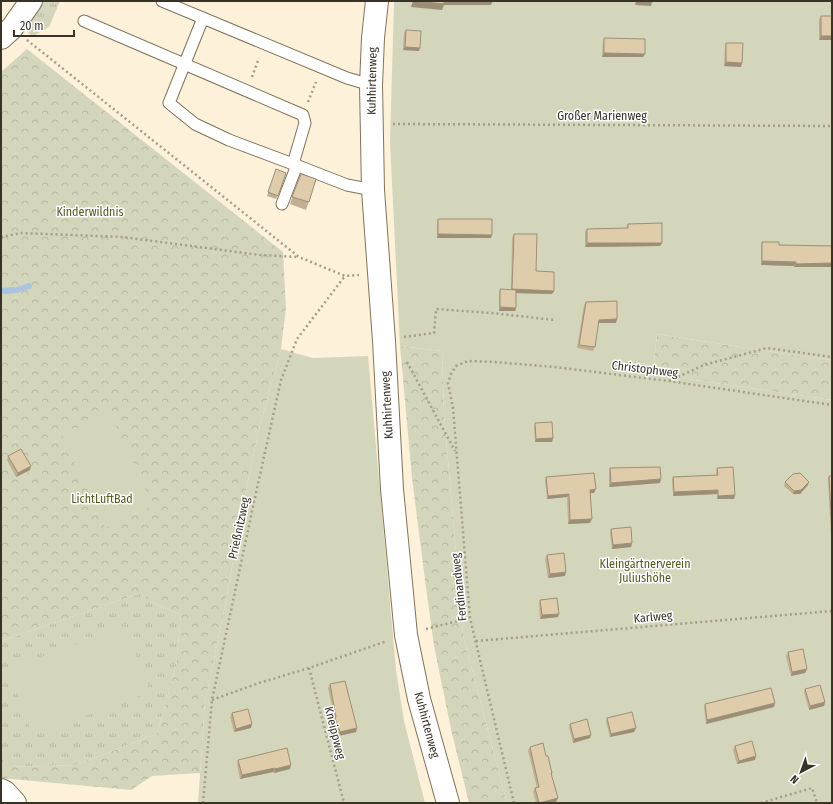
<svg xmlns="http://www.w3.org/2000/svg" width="833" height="804" font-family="'Fira Sans Condensed',sans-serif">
	<defs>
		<pattern id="grass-tufts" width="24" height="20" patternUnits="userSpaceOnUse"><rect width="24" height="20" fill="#d4d6bb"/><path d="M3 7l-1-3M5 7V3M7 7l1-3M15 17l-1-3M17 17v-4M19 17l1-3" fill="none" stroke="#b7b8a1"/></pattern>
		<pattern id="forest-crowns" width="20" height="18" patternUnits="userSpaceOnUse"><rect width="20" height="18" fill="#d4d6bb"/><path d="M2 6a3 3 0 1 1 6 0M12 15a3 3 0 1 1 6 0" fill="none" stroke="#b7b8a1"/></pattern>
	</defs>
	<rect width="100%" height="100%" fill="#fef1da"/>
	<g fill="url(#grass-tufts)">
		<path d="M42,1H60L49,27L32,37L25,28Z"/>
		<path d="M141,593L152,603L181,615L176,666L157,734L76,765L11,767L1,758V641Z"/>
	</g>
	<g fill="url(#forest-crowns)">
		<path d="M27,49L283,252L286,308L281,349L259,429L245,495L226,601L205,702L200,773L152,776L131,790L1,778V758L12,767L76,765L157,734L176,666L181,615L152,603L141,593L1,641V72Z"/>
		<path d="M657,334L792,355L832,360V400L653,374Z"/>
		<path d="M400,346L442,351L444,413L463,635L507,803H469L451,729L434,646L425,580L412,478Z"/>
	</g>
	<g fill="#d4d6bb">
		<path d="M394,1H832V360L792,355L657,334L653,374L832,400V803H507L463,635L444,413L442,351L400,346L390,142Z"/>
		<path d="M281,349L313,358L368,356L396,670L404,721L425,803H198L205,702L226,601L245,495L259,429Z"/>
		<path d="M110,413L153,506L105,528L62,435Z"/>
		<path d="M125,626L150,692L33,735L8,669Z"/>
	</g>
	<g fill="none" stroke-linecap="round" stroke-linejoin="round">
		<path stroke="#a8c4e0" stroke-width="6" d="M1,291L17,290L29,286"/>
		<defs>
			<g id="lane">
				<path d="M162,1L347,78L371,85"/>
				<path d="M203,18L169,103L195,124L229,140L293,164L347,185L373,190"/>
				<path d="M84,21L303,115L305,123L293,164"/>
				<path d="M282,204L297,165"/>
			</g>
			<g id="street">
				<path d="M377,1L373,38L371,85L373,190L384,341L392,489L406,635L419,699L448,803"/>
				<path d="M1,38L12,28L31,1"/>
				<path d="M1,790L5,792L15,803"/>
			</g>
		</defs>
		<use href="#lane" stroke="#817359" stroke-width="13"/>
		<use href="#street" stroke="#817359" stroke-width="24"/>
		<g stroke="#a69c8a" stroke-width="2.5" stroke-dasharray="2 3" stroke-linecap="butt">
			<path d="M27,40L299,257L345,276L359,275"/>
			<path d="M252,77L259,58"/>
			<path d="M308,102L316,82"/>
			<path d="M393,124L832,126"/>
			<path d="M1,237L21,233L122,237L260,255L298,257"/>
			<path d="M404,337L434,333L436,309L491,313L555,320"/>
			<path d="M407,362L455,451"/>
			<path d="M669,381L704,365L767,348L832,357"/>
			<path d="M426,629L470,618"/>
			<path d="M476,641L832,611"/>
			<path d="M309,668L344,803"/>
			<path d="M212,700L259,683L309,668L387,641"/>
			<path d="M203,803L212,700L254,502L281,380L297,339L345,276"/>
			<path d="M514,803L470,618L453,408L448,383L451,374L456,366L468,361L495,362L555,367L668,381L832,405"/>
			<path d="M761,803L812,788L817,803"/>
		</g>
		<use href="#lane" stroke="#fff" stroke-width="11"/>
		<use href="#street" stroke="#fff" stroke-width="22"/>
	</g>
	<g fill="#c0af92">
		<path d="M821,16H832L819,40V20Z"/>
		<path d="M406,30L419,51L403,50L404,33Z"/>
		<path d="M604,38L645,54L643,57H602L603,41Z"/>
		<path d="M726,43L741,67L724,66L725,46Z"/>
		<path d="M276,169L286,173L276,199L267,196Z"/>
		<path d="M301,174L316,179L306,210L290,204Z"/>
		<path d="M438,219L491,238H437V223Z"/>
		<path d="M628,224L662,243L660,246L585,247V232L587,229L626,228Z"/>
		<path d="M514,234L536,271L554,291L552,294L516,293V308L515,311H499V293L500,289L511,290L512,238Z"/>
		<path d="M762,242L779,245L832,246V267H794V266L761,265V245Z"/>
		<path d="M586,302L617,319L616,323H598L595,347L593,351L577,348L584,305Z"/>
		<path d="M535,423L553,438L552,442H535L534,427Z"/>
		<path d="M8,456L30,470L16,477L7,460Z"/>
		<path d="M610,468L660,483L609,487V472Z"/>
		<path d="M717,468L735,495L734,499H717V494L673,496L672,480L673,477L716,475V472Z"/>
		<path d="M829,476H832V535H831L828,479Z"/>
		<path d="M546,477L594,493H591L590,523L568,524L567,497L547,499L545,481Z"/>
		<path d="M785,482L808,485L800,494H793L784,486Z"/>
		<path d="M611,529L632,543L631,547L612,549L610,533Z"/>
		<path d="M547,555L565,576L548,578L545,559Z"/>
		<path d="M540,600L558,617L540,619L539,603Z"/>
		<path d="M788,652L807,669L805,673L791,676L786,656Z"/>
		<path d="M330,684L357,728L356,732L338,736L334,721L335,720L328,688Z"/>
		<path d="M805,689L825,702L824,706L809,710L804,692Z"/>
		<path d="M705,704L774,707L706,724L704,707Z"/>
		<path d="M232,713L251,728L234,732L230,717Z"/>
		<path d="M607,718L636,728L634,732L610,737L606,722Z"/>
		<path d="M570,724L590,738L573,743L569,727Z"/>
		<path d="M735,746L755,760L737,764L733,750Z"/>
		<path d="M530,747L546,756L552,773L551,775L558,798L556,802L553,803H536L533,792L535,788H537L528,750Z"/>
		<path d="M238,760L290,769L274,773L273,772L240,779L237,764Z"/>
	</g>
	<g fill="#9c8f77">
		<path d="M413,1H493L491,5H444L442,10L411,7Z"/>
		<path d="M636,2H652L651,6L635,5Z"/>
		<path d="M821,36H832V40H819Z"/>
		<path d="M405,47L420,48L419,51L403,50Z"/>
		<path d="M604,53L645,54L643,57H602Z"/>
		<path d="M726,62L742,63L741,67L724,66Z"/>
		<path d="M438,234L492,235L491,238H437Z"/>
		<path d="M587,243H662L660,246L585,247Z"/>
		<path d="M762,261L796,262L794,266L761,265Z"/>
		<path d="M832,263V267H794L796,264Z"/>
		<path d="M512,289L554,291L552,294L511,293Z"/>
		<path d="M500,307L516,308L515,311H499Z"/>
		<path d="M617,319L616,323H597L599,320Z"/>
		<path d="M553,438L552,442H535L536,439Z"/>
		<path d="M31,466L30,470L16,477L18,473Z"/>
		<path d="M661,479L660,483L609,487L611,483Z"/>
		<path d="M809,482L808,485L800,494H793L794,491Z"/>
		<path d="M596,489L594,493H589L590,490Z"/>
		<path d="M718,490L717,494L673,496L674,492Z"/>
		<path d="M569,494L567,497L547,499L548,496Z"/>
		<path d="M735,495L734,499H717L718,496Z"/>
		<path d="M592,519L590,523L568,524L570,520Z"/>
		<path d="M632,543L631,547L612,549L613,545Z"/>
		<path d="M566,572L565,576L548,578L550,574Z"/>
		<path d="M559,614L558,617L540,619L542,615Z"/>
		<path d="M807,669L805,673L791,676L792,672Z"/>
		<path d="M825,702L824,706L809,710L810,706Z"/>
		<path d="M775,703L774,707L706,724L707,720Z"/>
		<path d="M252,724L251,728L234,732L236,729Z"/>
		<path d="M357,728L356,732L338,736L340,732Z"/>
		<path d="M636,728L634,732L610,737L611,734Z"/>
		<path d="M591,735L590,738L573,743L574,739Z"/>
		<path d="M756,756L755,760L737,764L739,761Z"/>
		<path d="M291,765L290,769L274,773L275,769Z"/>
		<path d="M275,768L273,772L240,779L242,775Z"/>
		<path d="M558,798L556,802L553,803H540Z"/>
	</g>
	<g fill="#dfccaa" stroke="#9c8f77">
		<path d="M415,1H444V4Z"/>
		<rect x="636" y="1" width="16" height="1"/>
		<rect x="821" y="16" width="11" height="20"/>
		<path d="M406,30L421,31L420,48L405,47Z"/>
		<path d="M604,38L645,39V54L604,53Z"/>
		<path d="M726,43H743L742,63L726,62Z"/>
		<path d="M276,169L286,173L278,196L268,192Z"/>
		<path d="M301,174L316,179L309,202L292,197Z"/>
		<path d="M438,219H492V235L438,234Z"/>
		<path d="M662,223V243H587V229L628,228V224Z"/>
		<path d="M514,234H537L536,271L554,272V291L512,289Z"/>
		<path d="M762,242H779V245L832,246V263L796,264V262L762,261Z"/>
		<path d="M500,289L516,290V308L500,307Z"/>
		<path d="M617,301V319L599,320L595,347L579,345L586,302Z"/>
		<path d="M552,422L553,438L536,439L535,423Z"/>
		<path d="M21,449L31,466L18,473L8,456Z"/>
		<path d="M660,467L661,479L611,483L610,468Z"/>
		<path d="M733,467L735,495L718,496V490L674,492L673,477L718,475L717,468Z"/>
		<path d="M594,473L596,489L590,490L592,519L570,520L569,494L548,496L546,477Z"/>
		<path d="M800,473L809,482L801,490L794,491L785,482L793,474Z"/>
		<path d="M829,476H832V532Z"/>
		<path d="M631,527L632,543L613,545L611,529Z"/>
		<path d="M564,553L566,572L550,574L547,555Z"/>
		<path d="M557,598L559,614L542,615L540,600Z"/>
		<path d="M803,649L807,669L792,672L788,652Z"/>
		<path d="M345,681L357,728L340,732L335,718L336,717L330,684Z"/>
		<path d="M820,685L825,702L810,706L805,689Z"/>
		<path d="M771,688L775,703L707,720L705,704Z"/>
		<path d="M248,709L252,724L236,729L232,713Z"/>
		<path d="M632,712L636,728L611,734L607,718Z"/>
		<path d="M587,719L591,735L574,739L570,724Z"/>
		<path d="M752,741L756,756L739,761L735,746Z"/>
		<path d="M543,743L546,756H548L552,773H551L558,798L539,803L535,788L539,787L530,747Z"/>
		<path d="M287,748L291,765L275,769V768L242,775L238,760Z"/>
	</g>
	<g text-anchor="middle" stroke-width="3" stroke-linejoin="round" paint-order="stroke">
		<g font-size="12" fill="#383227" stroke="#fff">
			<text transform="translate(372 81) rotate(-89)" y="4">Kuhhirtenweg</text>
			<text x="602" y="120">Großer Marienweg</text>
			<text transform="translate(645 369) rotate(7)" y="4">Christophweg</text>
			<text transform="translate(387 405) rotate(-93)" y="4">Kuhhirtenweg</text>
			<text transform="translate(239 528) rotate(-78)" y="4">Prießnitzweg</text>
			<text transform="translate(459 587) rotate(-96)" y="4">Ferdinandweg</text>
			<text transform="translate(653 617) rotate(-5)" y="4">Karlweg</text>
			<text transform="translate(427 725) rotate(75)" y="4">Kuhhirtenweg</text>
			<text transform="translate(335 733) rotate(76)" y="4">Kneippweg</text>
		</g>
		<g font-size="12" fill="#595a1f" stroke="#fff">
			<text x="90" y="216">Kinderwildnis</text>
			<text x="102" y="503">LichtLuftBad</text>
			<text x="645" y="568">Kleingärtnerverein<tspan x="645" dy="14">Juliushöhe</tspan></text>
		</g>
	</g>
	<rect width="833" height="804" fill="none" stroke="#383227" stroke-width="4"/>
	<g transform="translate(801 772) rotate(221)" stroke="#ffffff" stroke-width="3" paint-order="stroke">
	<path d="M0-3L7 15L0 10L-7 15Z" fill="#383227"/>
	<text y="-6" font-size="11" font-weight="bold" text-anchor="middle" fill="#383227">N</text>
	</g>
	<path d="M14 30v6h60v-6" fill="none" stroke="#383227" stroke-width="2"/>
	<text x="20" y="30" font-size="12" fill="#383227" stroke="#ffffff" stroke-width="3" paint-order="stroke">20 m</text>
</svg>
